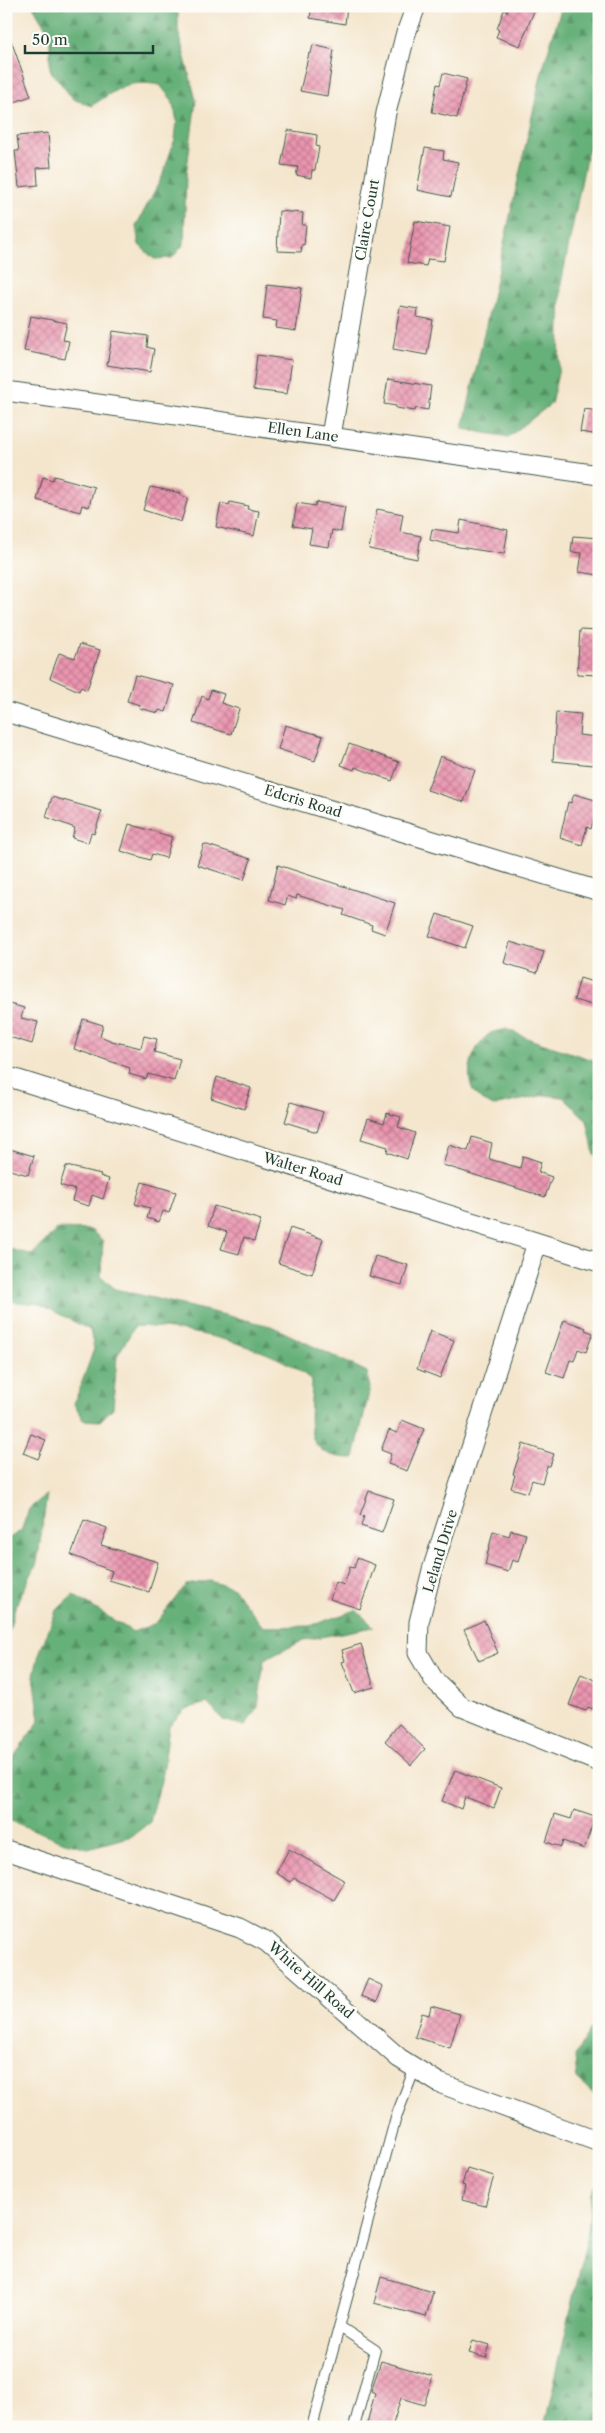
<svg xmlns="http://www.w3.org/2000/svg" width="605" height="2433" font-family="'Libre Caslon Text',serif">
	<defs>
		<pattern id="forest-firs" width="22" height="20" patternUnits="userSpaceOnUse" patternTransform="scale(1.25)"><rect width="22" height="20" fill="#66b079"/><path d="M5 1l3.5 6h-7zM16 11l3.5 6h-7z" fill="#539064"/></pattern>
		<pattern id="building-cross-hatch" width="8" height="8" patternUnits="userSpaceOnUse" patternTransform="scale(1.25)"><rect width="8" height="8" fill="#eb95b0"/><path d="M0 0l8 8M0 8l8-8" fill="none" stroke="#be7b90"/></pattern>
	</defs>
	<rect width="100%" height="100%" fill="#fdfcf7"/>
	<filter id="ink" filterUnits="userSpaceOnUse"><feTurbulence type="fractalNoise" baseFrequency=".02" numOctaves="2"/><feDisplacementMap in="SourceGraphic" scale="10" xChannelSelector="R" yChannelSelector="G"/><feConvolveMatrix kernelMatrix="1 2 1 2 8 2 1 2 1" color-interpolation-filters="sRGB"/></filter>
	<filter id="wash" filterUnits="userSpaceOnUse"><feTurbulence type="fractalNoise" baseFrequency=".0096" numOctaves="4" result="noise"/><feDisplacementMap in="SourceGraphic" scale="20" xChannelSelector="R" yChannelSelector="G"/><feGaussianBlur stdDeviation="1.12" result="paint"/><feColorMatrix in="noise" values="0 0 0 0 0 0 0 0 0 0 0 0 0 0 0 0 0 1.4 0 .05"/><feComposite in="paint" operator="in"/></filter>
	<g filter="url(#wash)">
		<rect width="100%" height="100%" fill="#f4e6cd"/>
		<g fill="url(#forest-firs)" stroke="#427656">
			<path d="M33,6H178V31L196,100L186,175L184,244L172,258L154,259L139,245L136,226L162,177L175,139L177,121L172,100L160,85C125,79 119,89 91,106L73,99L50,70V35Z"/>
			<path d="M562,6H599V125L587,154L561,284L559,369L551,404L508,437L463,429L542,71Z"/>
			<path d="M506,1029L532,1040L599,1062V1159L594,1154L587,1120L563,1097L545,1095L493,1106C489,1103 483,1101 479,1098C461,1081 471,1049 488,1035C492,1031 501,1031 506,1029Z"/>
			<path d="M57,1229L91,1230L103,1241L101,1276L115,1289L271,1326L367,1372L370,1388L354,1458C299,1458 311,1421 312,1381C277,1346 184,1327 135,1326L117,1356L113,1408L100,1421L83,1420L74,1404L94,1349L90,1330L40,1304L6,1301V1248L32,1255Z"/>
			<path d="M47,1494L37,1563L15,1607L6,1643V1540L21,1531L29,1509Z"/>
			<path d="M210,1581L233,1588L263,1627L310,1626L356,1610L374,1627L304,1640L264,1660L258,1707L245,1726L223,1720L207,1703L185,1709L169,1726L163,1773L150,1822L132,1836L88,1848L65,1842L6,1819V1774L13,1758L40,1720L34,1675L39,1654L56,1611L73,1595L133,1632L156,1623L186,1585Z"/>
			<path d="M599,2015V2090L594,2094L577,2079L575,2056Z"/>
			<path d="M599,2180V2427H544L587,2239L592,2193Z"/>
		</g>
		<g id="blocks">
			<g fill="url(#building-cross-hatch)">
				<path d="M312,6H347L345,24L310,18Z"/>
				<path d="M509,6H536L520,46L496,37L499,30L497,29L504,10L507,12Z"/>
				<path d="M8,32L31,96L12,103L6,87V33Z"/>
				<path d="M313,45L334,50L327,96L300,91L309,53H311Z"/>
				<path d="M443,73L467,79L457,118L432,112L437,84L440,85Z"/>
				<path d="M288,130L317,135L316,146L319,147L315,170H312L311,178L296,175L298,167L281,165Z"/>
				<path d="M48,133L51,167L37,168L38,185L19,187L15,151H19L17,136Z"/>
				<path d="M425,148L444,151L443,159L458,162L451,197L417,190Z"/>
				<path d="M279,211L303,213L302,225H306L304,245L302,244L301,252L277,251Z"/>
				<path d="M415,221L450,227L444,261L428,259L426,266L407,263Z"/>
				<path d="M267,284L302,288L296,331L276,328L277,321L263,319Z"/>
				<path d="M400,306L418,309L417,317L433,320L427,355L393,349Z"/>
				<path d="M31,316L67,323L63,340L69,341L65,359L24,351Z"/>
				<path d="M113,331L148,336L147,347L154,349L150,372L107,365Z"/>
				<path d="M257,355L292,360L287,394L253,390Z"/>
				<path d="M388,379L431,386L428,410L416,408L415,411L396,408V406L384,404Z"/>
				<path d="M584,409L599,411V435L580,432Z"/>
				<path d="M54,476L94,487L89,507L82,505L80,512L37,500L43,477L53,480Z"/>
				<path d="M150,487L181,493L180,495L188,498L181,522L143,510Z"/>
				<path d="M230,502L248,506L247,509L259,511L254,536L216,527L221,503L229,505Z"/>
				<path d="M316,502L345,507L341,532L332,530L329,547L309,544L312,529L293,526L297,503L315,506Z"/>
				<path d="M377,509L403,514L400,532L421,536L417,559L369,549Z"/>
				<path d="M461,520L508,530L504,554L459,547L430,540L432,529L459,533Z"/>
				<path d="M573,536L599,538V575L579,572L582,553L571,552Z"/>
				<path d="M580,630L599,631V675L577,674Z"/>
				<path d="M80,644L100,650L87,690L81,687L79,691L50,678L59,653L75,658Z"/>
				<path d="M135,675L174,685L166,712L159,710L158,713L139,708L140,705L127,701Z"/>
				<path d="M211,690L224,694L221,703L239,709L231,734L193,723L202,696L208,699Z"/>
				<path d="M556,712L581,714L579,735L596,737L593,765L553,761Z"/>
				<path d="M285,725L323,736L315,761L278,749Z"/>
				<path d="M349,744L399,762L392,781L355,767L354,770L341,765Z"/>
				<path d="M440,756L475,770L464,802L427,790Z"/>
				<path d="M574,794L599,801L591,829L587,827L582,845L560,838L568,802L571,803Z"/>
				<path d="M52,797L102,811L94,834L91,833L88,843L72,838L75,828L46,817Z"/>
				<path d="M129,824L172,837L166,858L152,854L150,860L121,851Z"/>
				<path d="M204,844L251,859L244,880L197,865Z"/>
				<path d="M278,865L395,903L385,934L371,929L372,925L343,915L345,910L297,895L296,899L288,896L285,905L269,900Z"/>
				<path d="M437,914L473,926L465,948L429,936Z"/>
				<path d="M510,942L544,952L537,973L504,963Z"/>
				<path d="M580,978L599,984V1007L574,1000Z"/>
				<path d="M10,1004L24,1008L21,1018L38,1022L32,1044L6,1036V1015Z"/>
				<path d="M83,1019L103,1025L100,1036L112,1041L141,1048L144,1036L157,1039L154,1052L180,1059L174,1081L148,1074L146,1079L129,1074L130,1068L74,1049Z"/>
				<path d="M217,1077L251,1088L244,1109L211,1098Z"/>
				<path d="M291,1102L323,1112L317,1132L285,1122Z"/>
				<path d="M387,1113L401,1117L398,1127L415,1133L407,1159L387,1152L388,1147L361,1139L368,1118L384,1123Z"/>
				<path d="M472,1137L492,1143L489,1159L520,1168L523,1156L541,1162L538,1172L552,1177L545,1197L443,1165L449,1145L468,1151Z"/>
				<path d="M6,1148L34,1156L28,1175L6,1169Z"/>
				<path d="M66,1166L101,1174L100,1176L109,1179L103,1199L92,1195L89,1206L72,1201L75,1190L60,1185Z"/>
				<path d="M142,1182L176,1192L169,1213L163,1211L159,1222L147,1218L150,1208L135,1204Z"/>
				<path d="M214,1206L261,1220L254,1241L244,1237L239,1254L221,1249L227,1232L208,1226Z"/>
				<path d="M290,1228L323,1239L312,1274L278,1263Z"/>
				<path d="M375,1256L408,1265L402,1285L369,1276Z"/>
				<path d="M564,1320L586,1328L585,1330L593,1333L586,1352L578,1349L574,1361L570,1360L564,1378L546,1372Z"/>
				<path d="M430,1331L454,1340L440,1378L417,1369Z"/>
				<path d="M402,1420L424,1429L407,1471L388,1464L391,1454L381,1450L389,1430L397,1433Z"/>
				<path d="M31,1434L46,1440L38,1459L23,1453Z"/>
				<path d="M523,1444L554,1454L550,1466H547L542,1483L532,1480L528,1493L511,1488L515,1475L513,1474Z"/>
				<path d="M369,1491L394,1499L382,1533L361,1526L364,1516L360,1515Z"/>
				<path d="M84,1520L107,1528L101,1545L158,1562L149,1592L109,1580L112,1571L71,1555Z"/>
				<path d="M511,1530L526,1534L518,1562L512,1560L508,1572L485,1565L493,1531L509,1536Z"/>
				<path d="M357,1558L375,1565L360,1609L330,1599L336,1582L344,1585L350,1567L354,1568Z"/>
				<path d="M484,1620L498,1653L479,1661L464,1630Z"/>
				<path d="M361,1644L374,1687L354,1693L342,1662L345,1661L342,1650Z"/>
				<path d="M581,1674L599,1682V1708L594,1706L593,1709L588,1707L586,1711L569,1705Z"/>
				<path d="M399,1724L425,1749L411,1765L385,1741Z"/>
				<path d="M455,1770L501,1788L494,1808L465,1797L461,1809L442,1801Z"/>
				<path d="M574,1810L595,1817L584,1849L563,1841L561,1847L546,1842L555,1814L571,1819Z"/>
				<path d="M289,1849L345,1881L334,1900L294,1878L291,1882L276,1873Z"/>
				<path d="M368,1979L383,1986L377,2002L361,1996Z"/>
				<path d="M431,2006L460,2014L450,2048L415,2037L422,2013L429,2015Z"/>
				<path d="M467,2168L494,2176L485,2206L462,2200L465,2186L462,2185Z"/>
				<path d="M381,2277L433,2292L426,2317L374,2303Z"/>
				<path d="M473,2340L490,2345L486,2358L469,2353Z"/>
				<path d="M381,2361L433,2376L424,2405L401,2398L392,2427H366L375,2393L371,2391Z"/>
			</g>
		</g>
	</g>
	<g filter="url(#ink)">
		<use href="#blocks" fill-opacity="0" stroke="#3f564b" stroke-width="1"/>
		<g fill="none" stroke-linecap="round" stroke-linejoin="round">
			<defs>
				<g id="service">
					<path d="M340,2327L375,2350L354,2427"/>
					<path d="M312,2427L396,2117L415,2068"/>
				</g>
				<g id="minor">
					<path d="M6,391L599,475"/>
					<path d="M331,436L386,113L405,36L416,6"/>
					<path d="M6,712L599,891"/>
					<path d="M6,1076L599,1262"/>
					<path d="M537,1243L432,1570L419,1622L418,1653L434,1680L462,1707L599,1762"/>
					<path d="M6,1850L240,1928L267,1942L399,2058L439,2083L599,2142"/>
				</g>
			</defs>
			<use href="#service" stroke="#3f564b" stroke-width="12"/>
			<use href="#minor" stroke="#3f564b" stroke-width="21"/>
			<use href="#service" stroke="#fff" stroke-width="10"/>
			<use href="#minor" stroke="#fff" stroke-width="19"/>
		</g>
	</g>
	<g text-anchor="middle" stroke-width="5" stroke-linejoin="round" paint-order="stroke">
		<g font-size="14" fill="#1f3d34" stroke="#fdfcf7">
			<text transform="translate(367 220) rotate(-80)" y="5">Claire Court</text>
			<text transform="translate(303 432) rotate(8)" y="5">Ellen Lane</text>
			<text transform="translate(303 801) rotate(17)" y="5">Edcris Road</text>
			<text transform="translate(303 1169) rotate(17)" y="5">Walter Road</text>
			<text transform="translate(440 1551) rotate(-73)" y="5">Leland Drive</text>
			<text transform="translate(311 1980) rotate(41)" y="5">White Hill Road</text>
		</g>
	</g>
	<rect width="605" height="2433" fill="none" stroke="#fdfcf7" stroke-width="25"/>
	<path d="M25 45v8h128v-8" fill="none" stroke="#1f3d34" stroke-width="2.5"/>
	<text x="32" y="45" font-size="15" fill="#1f3d34" stroke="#fdfcf7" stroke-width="4" paint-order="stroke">50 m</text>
</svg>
